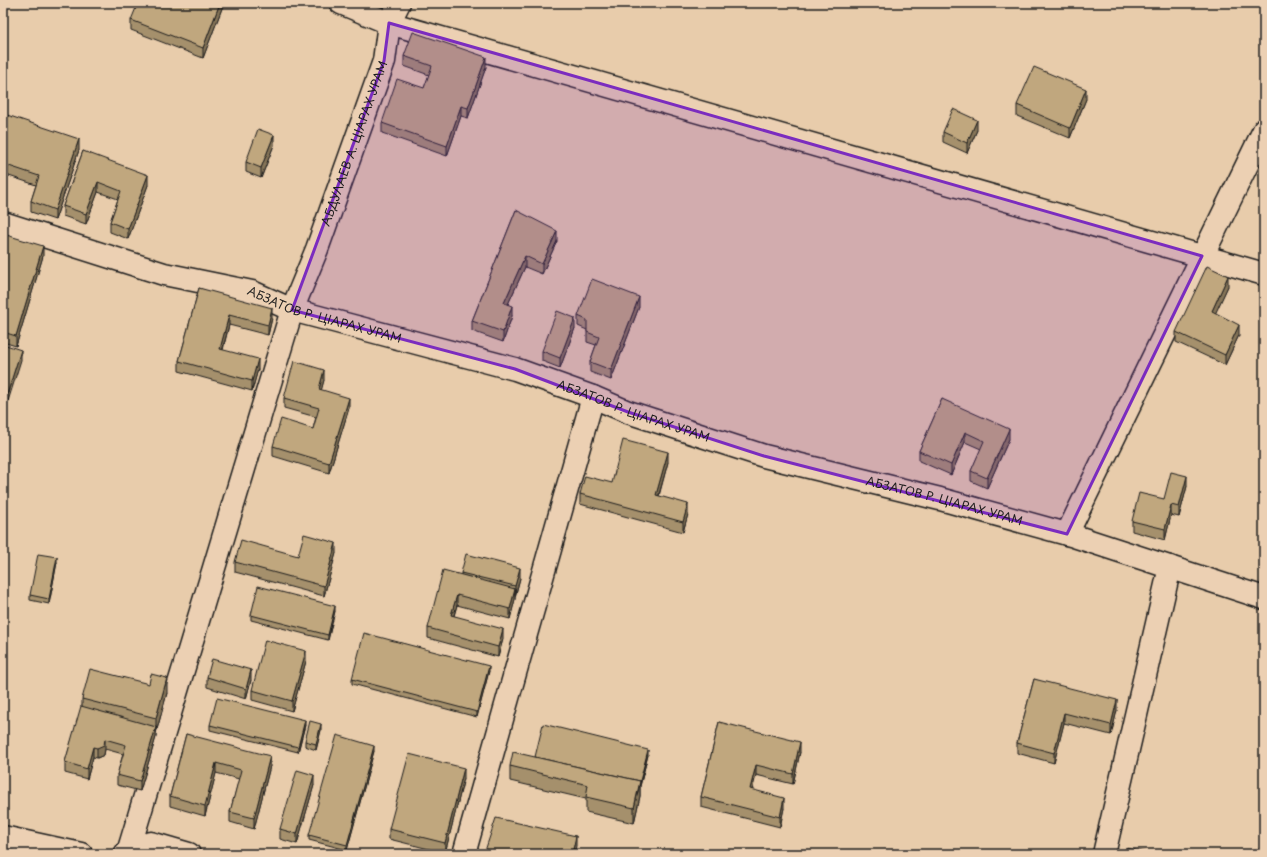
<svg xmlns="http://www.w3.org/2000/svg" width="1267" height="857" font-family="'Playpen Sans',sans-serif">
	<rect width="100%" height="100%" fill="#e8ccab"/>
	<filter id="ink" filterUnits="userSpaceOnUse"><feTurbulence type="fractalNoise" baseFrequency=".025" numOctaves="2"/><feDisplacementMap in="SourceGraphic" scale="8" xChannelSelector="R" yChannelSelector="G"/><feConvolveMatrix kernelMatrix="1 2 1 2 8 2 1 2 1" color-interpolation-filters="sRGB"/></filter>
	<g filter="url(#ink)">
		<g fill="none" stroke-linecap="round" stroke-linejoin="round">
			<defs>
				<g id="minor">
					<path d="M399,3L389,23L1264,274"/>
					<path id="s1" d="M3,223L164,274L252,292L292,310L515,369L593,397L628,412L764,456L940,499L1074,536L1264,598"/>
					<path d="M1067,534L1264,130"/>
					<path d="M3,837L81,854"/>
					<path id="s2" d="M129,849L292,310L317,249L384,61L389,23L341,3"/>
					<path d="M125,854L129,849L151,843L189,854"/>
					<path d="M464,854L593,397"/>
					<path d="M1104,854L1170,567"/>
				</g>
			</defs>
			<use href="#minor" stroke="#1c1c1c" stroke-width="25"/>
			<use href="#minor" stroke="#ecd0b3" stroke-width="22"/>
		</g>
		<g fill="#a5906c" stroke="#1c1c1c">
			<path d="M224,3L203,58L131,30V20Z"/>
			<path d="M404,56L486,67L468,118L461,116L447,156L382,133V123L424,88L429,75L404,66Z"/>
			<path d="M1086,99L1070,138L1017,116V105Z"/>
			<path d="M3,128L79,150L55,220L31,212V201L36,185L3,174Z"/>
			<path d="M977,130L967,153L943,142V132Z"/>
			<path d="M274,145L261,178L246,172V162Z"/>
			<path d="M83,151L148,185L128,239L110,232V222L118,199L98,192L86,224L63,216V206Z"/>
			<path d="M516,210L557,241L542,274L525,267L508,304L512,316L503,342L472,331V321Z"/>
			<path d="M3,234L43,256L16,346L3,342Z"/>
			<path d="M1228,286L1215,313L1239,335L1225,365L1176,342V332Z"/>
			<path d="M199,288L272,318L268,335L229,325L223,350L258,369L252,391L179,371V361Z"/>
			<path d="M639,307L611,380L590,372V362L596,345L587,342V330L578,326V316Z"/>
			<path d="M575,328L560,368L542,361V351Z"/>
			<path d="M324,380L321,390L349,408L329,473L273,456V446L313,429L316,417L284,408V398Z"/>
			<path d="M942,399L1009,439L987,488L971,481V471L981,449L965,442L951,475L919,461V451Z"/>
			<path d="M668,462L659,496L688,514L683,532L580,504V494L612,483Z"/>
			<path d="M1187,486L1179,517L1171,515L1165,540L1132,531V521L1164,499Z"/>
			<path d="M336,553L324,596L235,572V562L298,556Z"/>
			<path d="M57,562L49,604L30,600V595Z"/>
			<path d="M461,573L520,578L515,597V599L510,619L457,605L454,616L503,639L498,657L428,638V628L461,575Z"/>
			<path d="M335,611L328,640L251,620V615Z"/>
			<path d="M306,661L292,711L252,700V690Z"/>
			<path d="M489,671L477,717L352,684V679Z"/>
			<path d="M207,677L251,680L246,699L207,687Z"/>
			<path d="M1034,679L1117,710L1111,735L1064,723L1054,763L1017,753V743Z"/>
			<path d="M167,693L156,733V737L140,791L117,785V775L123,754L105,749L104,755L97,758L93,757L87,779L65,773V762L82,706V699Z"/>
			<path d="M719,722L800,752L793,784L756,775L752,790L784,808L780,827L701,807V797Z"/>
			<path d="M210,725H305L298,752L210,730Z"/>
			<path d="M321,730L316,750L305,746V741Z"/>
			<path d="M186,734L270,766L254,829L230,822V812L239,779L216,773L205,816L170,806V796Z"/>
			<path d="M374,751L347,850L309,840V835Z"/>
			<path d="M648,755L640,786V796L634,823L586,812V799L510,781V766Z"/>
			<path d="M464,778L445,853L389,839V829Z"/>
			<path d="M314,785L297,844L280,839V829Z"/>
		</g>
		<g fill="#867558" stroke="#1c1c1c">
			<path d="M220,3H224L203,58V48Z"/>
			<path d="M486,57V67L468,118V108Z"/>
			<path d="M1086,89V99L1070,138V128Z"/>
			<path d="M461,106V116L447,156V146Z"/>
			<path d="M977,120V130L967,153V143Z"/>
			<path d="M274,135V145L261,178V168Z"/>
			<path d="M79,139V150L55,220V210Z"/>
			<path d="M148,175V185L128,239V229Z"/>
			<path d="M98,182V192L86,224V214Z"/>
			<path d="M557,231V241L542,274V264Z"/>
			<path d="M43,246V256L16,346V336Z"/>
			<path d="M525,256V267L504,313V303Z"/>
			<path d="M1228,276V286L1212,321V311Z"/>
			<path d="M639,297V307L611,380V370Z"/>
			<path d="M512,306V316L503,342V332Z"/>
			<path d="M272,308V318L268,335V325Z"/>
			<path d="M229,315V325L220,359V349Z"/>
			<path d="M575,318V328L560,368V358Z"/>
			<path d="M1239,325V335L1225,365V355Z"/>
			<path d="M21,350V360L3,417V407Z"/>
			<path d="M258,359V369L252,391V381Z"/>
			<path d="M324,370V380L319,399V389Z"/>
			<path d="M349,398V408L329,473V463Z"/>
			<path d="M1009,429V439L987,488V478Z"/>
			<path d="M965,432V442L951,475V465Z"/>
			<path d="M668,452V462L656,505V495Z"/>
			<path d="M1187,476V486L1179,517V507Z"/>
			<path d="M688,504V514L683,532V522Z"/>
			<path d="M1171,505V515L1165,540V529Z"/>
			<path d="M336,543V553L324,596V586Z"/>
			<path d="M57,557V562L49,604V599Z"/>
			<path d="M520,568V578L515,597V586Z"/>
			<path d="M515,589V599L510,619V609Z"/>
			<path d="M457,595V605L451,625V615Z"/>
			<path d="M335,606V611L328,640V635Z"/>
			<path d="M503,629V639L498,657V647Z"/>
			<path d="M306,651V661L292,711V701Z"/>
			<path d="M489,666V671L477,717V712Z"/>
			<path d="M251,670V680L246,699V689Z"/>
			<path d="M167,678V693L156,733V718Z"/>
			<path d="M1117,700V710L1111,735V725Z"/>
			<path d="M1064,713V723L1054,763V753Z"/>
			<path d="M305,720V725L298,752V747Z"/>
			<path d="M321,724V730L316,750V744Z"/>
			<path d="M156,727V737L140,791V781Z"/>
			<path d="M105,739V749L104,755L97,758V748Z"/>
			<path d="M800,742V752L793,784V774Z"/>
			<path d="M374,746V751L347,850V845Z"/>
			<path d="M93,747V757L87,779V769Z"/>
			<path d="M648,750V755L640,786V796L634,823V808Z"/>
			<path d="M270,756V766L254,829V818Z"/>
			<path d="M216,763V773L205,816V806Z"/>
			<path d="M756,765V775L750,799V789Z"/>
			<path d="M464,768V778L445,853V843Z"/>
			<path d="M314,775V785L297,844V834Z"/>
			<path d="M784,798V808L780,827V817Z"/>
			<path d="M576,836V846L574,854H572Z"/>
		</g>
		<g fill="#c0a77e" stroke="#1c1c1c">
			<path d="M138,3H220L203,48L131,20Z"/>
			<path d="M413,32L486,57L468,108L461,106L447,146L382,123L397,79L424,88L432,66L404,56Z"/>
			<path d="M1034,67L1086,89L1070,128L1017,105Z"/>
			<path d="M953,109L977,120L967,143L943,132Z"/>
			<path d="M7,115L79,139L55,210L31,201L39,176L3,164V128Z"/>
			<path d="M258,129L274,135L261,168L246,162Z"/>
			<path d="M83,151L148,175L128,229L110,222L121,191L98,182L86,214L63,206Z"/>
			<path d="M516,210L557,231L542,264L525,256L504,303L512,306L503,332L472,321Z"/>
			<path d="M3,234L43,246L16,336L3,332Z"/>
			<path d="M1207,266L1228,276L1212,311L1239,325L1225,355L1176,332Z"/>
			<path d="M592,279L639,297L611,370L590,362L599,337L587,332V320L578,316Z"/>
			<path d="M199,288L272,308L268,325L229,315L220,349L258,359L252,381L179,361Z"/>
			<path d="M557,311L575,318L560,358L542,351Z"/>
			<path d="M3,344L21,350L3,407Z"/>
			<path d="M294,361L324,370L319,389L349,398L329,463L273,446L281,419L313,429L319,408L284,398Z"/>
			<path d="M942,399L1009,429L987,478L971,471L984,441L965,432L951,465L919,451Z"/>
			<path d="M623,440L668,452L656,495L688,504L683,522L580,494L585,476L612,483Z"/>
			<path d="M1171,472L1187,476L1179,507L1171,505L1165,529L1132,521L1139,493L1164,499Z"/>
			<path d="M304,534L336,543L324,586L235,562L241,540L298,556Z"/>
			<path d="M38,554L57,557L49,599L30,595Z"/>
			<path d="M466,554L520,568L515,586L461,573Z"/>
			<path d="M443,570L515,589L510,609L457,595L451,615L503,629L498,647L428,628Z"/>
			<path d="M258,586L335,606L328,635L251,615Z"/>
			<path d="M364,633L489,666L477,712L352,679Z"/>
			<path d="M265,640L306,651L292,701L252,690Z"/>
			<path d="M212,659L251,670L246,689L207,677Z"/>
			<path d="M90,669L149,684L151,674L167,678L156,718L82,699Z"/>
			<path d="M1034,679L1117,700L1111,725L1064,713L1054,753L1017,743Z"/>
			<path d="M217,698L305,720L298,747L210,725Z"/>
			<path d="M81,706L156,727L140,781L117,775L126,745L105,739L104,745L97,748L93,747L87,769L65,762Z"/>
			<path d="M310,721L321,724L316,744L305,741Z"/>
			<path d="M719,722L800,742L793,774L756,765L750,789L784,798L780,817L701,797Z"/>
			<path d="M543,724L648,750L640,781L535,757Z"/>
			<path d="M186,734L270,756L254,818L230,812L241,770L216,763L205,806L170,796Z"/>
			<path d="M337,735L374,746L347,845L309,835Z"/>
			<path d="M513,752L640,781L634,808L586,797L588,785L510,766Z"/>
			<path d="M409,754L464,768L445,843L389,829Z"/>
			<path d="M297,770L314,775L297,834L280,829Z"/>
			<path d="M496,818L576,836L572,854H484Z"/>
			<path d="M1127,848L1151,854H1126Z"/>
		</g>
	</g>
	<path fill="#7b2cbf" fill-opacity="0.2" stroke="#7b2cbf" stroke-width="3" stroke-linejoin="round" d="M389,23L1202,256L1067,534L764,456L628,412L515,369L292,310L384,61Z"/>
	<g text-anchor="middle" stroke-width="3.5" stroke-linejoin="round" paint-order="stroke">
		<g font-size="12" fill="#1c1c1c" stroke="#ecd0b3">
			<text dy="4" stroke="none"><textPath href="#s2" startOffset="741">АБДУЛАЕВ А. ЦIАРАХ УРАМ</textPath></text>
			<text dy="4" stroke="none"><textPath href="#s1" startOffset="335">АБЗАТОВ Р. ЦIАРАХ УРАМ</textPath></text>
			<text dy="4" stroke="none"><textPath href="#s1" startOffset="659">АБЗАТОВ Р. ЦIАРАХ УРАМ</textPath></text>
			<text dy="4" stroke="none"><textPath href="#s1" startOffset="983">АБЗАТОВ Р. ЦIАРАХ УРАМ</textPath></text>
		</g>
	</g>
	<rect width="1267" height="857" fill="none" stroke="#ecd0b3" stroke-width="16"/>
	<rect x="8" y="8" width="1251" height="841" fill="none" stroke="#1c1c1c" stroke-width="1.5" filter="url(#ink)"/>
</svg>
